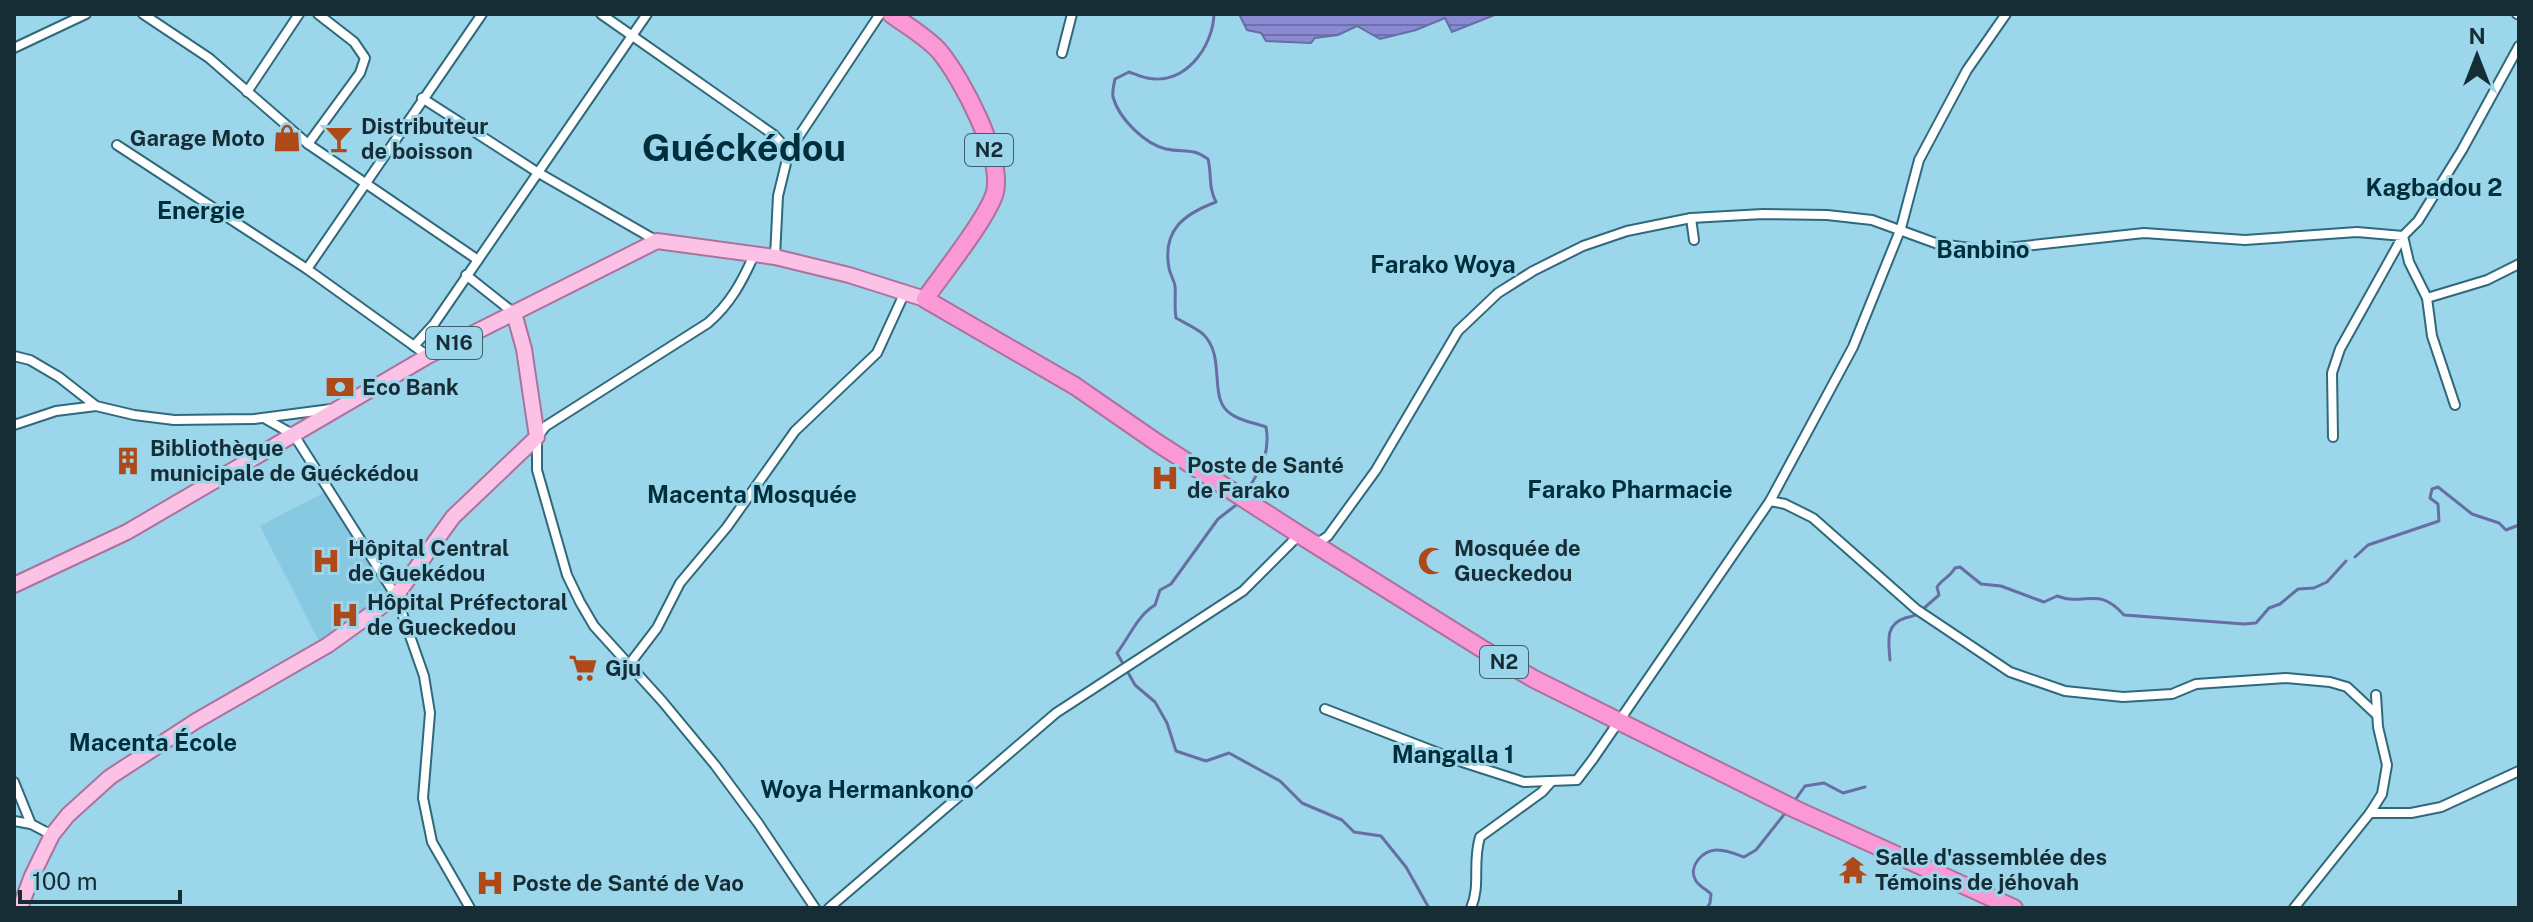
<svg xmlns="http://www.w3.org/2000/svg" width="2533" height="922" font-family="'Public Sans',sans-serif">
	<defs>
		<pattern id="water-rules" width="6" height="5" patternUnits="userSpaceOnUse" patternTransform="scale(2)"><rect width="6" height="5" fill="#898ad2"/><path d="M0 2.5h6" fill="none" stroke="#6f71ab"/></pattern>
	</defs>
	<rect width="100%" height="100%" fill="#9cd6eb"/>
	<path fill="#86c9e0" d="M329,490L396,596L323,649L260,526Z"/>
	<path fill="url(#water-rules)" stroke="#666ea3" stroke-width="2" d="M1239,14H1497L1452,32L1445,18L1416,30L1380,39L1357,26L1338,35L1315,38L1311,43L1266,41L1261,33L1247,30Z"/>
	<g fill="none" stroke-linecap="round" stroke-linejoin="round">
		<g stroke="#666ea3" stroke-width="3">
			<path d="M1214,14C1213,47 1185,86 1147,78C1141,77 1135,74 1129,72L1115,79C1114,84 1112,92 1113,97C1119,119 1145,144 1166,149C1184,153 1191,147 1208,159C1212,175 1208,187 1216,202C1184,214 1162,230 1169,268C1170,274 1174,280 1175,286C1176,297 1174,306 1176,318C1185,323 1196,328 1203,334C1227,357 1207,399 1231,414C1240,421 1255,423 1266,427C1271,454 1259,471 1246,493"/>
			<path d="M1240,502L1218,519L1171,584L1160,590L1155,605C1137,616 1130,636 1117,653L1135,685L1155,702L1167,723L1176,751L1206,761L1229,753L1280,781L1302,803L1342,820L1354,832L1381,836L1406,867L1429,908"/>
			<path d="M2355,557L2368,545L2439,521L2438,504L2430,498L2432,489L2438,487L2472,514L2499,523L2506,530L2519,525"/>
			<path d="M1923,609L1939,595L1937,587C1942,579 1950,577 1955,568L1960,567L1981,584L2001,586L2044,602L2057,596C2086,607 2097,585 2124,615L2244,624L2256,623L2269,608L2280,604L2298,589L2314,588L2327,582L2346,561"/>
			<path d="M1890,660C1889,643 1884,625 1905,618C1909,617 1914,616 1918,614"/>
			<path d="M1793,803L1805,786L1824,783L1843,793L1865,787"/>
			<path d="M1707,908L1710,903L1711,894C1707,890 1699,886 1696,881C1687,867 1703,849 1718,850C1726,850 1736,854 1744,857L1756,850L1786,812"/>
		</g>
		<defs>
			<g id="street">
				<path d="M143,14L209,58L308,144L478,260"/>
				<path d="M601,14L774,135L789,151"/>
				<path d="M2517,14L2519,15"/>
				<path d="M2519,46L2462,150L2418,221L2403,236L2409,262L2427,298L2487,280L2519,264"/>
				<path d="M14,48L86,14"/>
				<path d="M1062,53L1072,14"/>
				<path d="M247,92L299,14"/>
				<path d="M422,98L537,172L657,241"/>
				<path d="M308,144L360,73L365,58L354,42L318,14"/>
				<path d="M117,145L307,269"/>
				<path d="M1691,218L1694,240"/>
				<path d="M754,255C742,282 730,304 708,323L546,426L537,437V470L567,575L580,602L594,626L662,701L715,765L758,823L815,908"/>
				<path d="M775,257L778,196L789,151L880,14"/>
				<path d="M466,275L514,313"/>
				<path d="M2427,298L2432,336L2455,405"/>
				<path d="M414,346L434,324L647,14"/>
				<path d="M14,356L30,360L59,377L96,406L134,415L174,420L254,419L331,409"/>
				<path d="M428,356L307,269L482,14"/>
				<path d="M264,418L294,435L396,596L424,676L430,713L423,798L432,842L470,908"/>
				<path d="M14,425L56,411L96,406"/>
				<path d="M1770,501L1785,504L1813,518L1916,609L2010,672L2065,691L2123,697L2172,694L2196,684L2286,678L2330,682L2347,687L2377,715"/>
				<path d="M1316,544L1328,536L1376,470L1458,331L1498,293L1533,271L1583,246L1627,231L1691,218L1763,214L1827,215L1872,220L1938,244L1987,250L2144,233L2245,240L2357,232L2403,236L2340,349L2332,373L2333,437"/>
				<path d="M628,666L657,628L680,583L727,527L795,431L877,353L905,292"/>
				<path d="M1325,709L1462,762L1524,782L1577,780L1593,759L1770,501L1853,347L1901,228L1919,160L1967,70L2006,14"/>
				<path d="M14,782L31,824L52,835"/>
				<path d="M2370,813H2411L2441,807L2519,771"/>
				<path d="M14,821L31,824"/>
				<path d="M829,908L1056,713L1243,591L1299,535"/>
				<path d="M1471,908C1481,885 1472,863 1480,837L1542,792L1551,782"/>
				<path d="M2294,908L2370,813L2382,794L2387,765L2378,727L2376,695"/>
			</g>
			<g id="primary">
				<path d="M14,585L127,532L428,356L657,241L775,257L849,275L925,299"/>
				<path d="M20,908L32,876L52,835L68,815L110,777L196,721L328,645L396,596L453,517L537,437L524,349L514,313"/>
			</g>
			<path id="highway" d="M891,14C907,26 927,37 940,52C962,79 1003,156 995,192C989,216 941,276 925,299L1075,386L1156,442L1300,535L1484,650L1534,679L1797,810L2014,908"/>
		</defs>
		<use href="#street" stroke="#30697c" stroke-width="12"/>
		<use href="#primary" stroke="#aa739d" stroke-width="18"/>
		<use href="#highway" stroke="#aa739d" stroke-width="20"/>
		<use href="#street" stroke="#fff" stroke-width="8"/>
		<use href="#primary" stroke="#fcc2e6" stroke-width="14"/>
		<use href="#highway" stroke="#fa99d5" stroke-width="16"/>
	</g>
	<defs>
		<symbol id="shop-bare" viewBox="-9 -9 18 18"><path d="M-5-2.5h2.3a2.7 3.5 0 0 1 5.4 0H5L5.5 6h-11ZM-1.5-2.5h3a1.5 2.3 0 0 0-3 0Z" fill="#ae4919" stroke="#9cd6eb" stroke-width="2.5" paint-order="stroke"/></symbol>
		<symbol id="bar-bare" viewBox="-9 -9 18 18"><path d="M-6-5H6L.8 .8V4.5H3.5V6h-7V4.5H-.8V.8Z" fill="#ae4919" stroke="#9cd6eb" stroke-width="2.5" paint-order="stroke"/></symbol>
		<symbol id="bank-bare" viewBox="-9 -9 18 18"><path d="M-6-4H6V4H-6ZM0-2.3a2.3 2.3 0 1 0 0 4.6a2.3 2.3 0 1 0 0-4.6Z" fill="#ae4919" stroke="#9cd6eb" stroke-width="2.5" paint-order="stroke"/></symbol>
		<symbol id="building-bare" viewBox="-9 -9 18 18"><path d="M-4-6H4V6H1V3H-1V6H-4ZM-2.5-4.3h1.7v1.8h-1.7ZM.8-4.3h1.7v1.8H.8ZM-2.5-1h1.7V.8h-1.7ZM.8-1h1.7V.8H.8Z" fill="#ae4919" stroke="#9cd6eb" stroke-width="2.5" paint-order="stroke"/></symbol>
		<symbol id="hospital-bare" viewBox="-9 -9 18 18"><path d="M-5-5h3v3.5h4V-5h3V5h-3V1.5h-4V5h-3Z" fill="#ae4919" stroke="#9cd6eb" stroke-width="2.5" paint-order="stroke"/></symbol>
		<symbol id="mosque-bare" viewBox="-9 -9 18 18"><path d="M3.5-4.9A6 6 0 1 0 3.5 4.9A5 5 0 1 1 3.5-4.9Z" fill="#ae4919" stroke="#9cd6eb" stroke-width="2.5" paint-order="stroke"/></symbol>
		<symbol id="supermarket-bare" viewBox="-9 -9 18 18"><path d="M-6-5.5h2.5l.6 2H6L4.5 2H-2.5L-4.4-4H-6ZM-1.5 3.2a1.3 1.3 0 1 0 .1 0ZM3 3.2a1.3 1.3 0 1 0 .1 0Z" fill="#ae4919" stroke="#9cd6eb" stroke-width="2.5" paint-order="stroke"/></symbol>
		<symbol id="temple-bare" viewBox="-9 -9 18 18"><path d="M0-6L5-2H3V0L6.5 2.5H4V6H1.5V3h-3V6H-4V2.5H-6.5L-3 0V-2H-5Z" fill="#ae4919" stroke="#9cd6eb" stroke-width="2.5" paint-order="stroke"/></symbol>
	</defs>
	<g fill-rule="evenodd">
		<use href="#shop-bare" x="267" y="118" width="40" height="40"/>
		<use href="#bar-bare" x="319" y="119" width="40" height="40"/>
		<use href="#bank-bare" x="320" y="367" width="40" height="40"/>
		<use href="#building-bare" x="108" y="441" width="40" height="40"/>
		<use href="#hospital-bare" x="1145" y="458" width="40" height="40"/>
		<use href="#hospital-bare" x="306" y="541" width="40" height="40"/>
		<use href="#mosque-bare" x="1412" y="541" width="40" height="40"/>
		<use href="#hospital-bare" x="325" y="595" width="40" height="40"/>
		<use href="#supermarket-bare" x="563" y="648" width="40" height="40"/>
		<use href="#temple-bare" x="1833" y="850" width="40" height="40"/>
		<use href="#hospital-bare" x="470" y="863" width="40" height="40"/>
	</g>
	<g text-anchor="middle" stroke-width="6" stroke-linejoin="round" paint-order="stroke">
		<g fill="#9cd6eb" stroke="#3e606c" stroke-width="2">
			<rect x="965" y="134" width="48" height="32" rx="6"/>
			<rect x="426" y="327" width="56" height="32" rx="6"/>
			<rect x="1480" y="646" width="48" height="32" rx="6"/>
		</g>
		<g font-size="20" font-weight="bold" fill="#162d36">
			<text x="989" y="157">N2</text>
			<text x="454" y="350">N16</text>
			<text x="1504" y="669">N2</text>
		</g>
		<g font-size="22" font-weight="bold" fill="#162d36" stroke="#9cd6eb" text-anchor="start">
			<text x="361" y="134">Distributeur<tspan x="361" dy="25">de boisson</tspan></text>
			<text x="265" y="146" text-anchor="end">Garage Moto</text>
			<text x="362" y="395">Eco Bank</text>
			<text x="150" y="456">Bibliothèque<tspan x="150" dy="25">municipale de Guéckédou</tspan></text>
			<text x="1187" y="473">Poste de Santé<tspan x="1187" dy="25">de Farako</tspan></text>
			<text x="348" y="556">Hôpital Central<tspan x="348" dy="25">de Guekédou</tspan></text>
			<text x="1454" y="556">Mosquée de<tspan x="1454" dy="25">Gueckedou</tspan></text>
			<text x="367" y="610">Hôpital Préfectoral<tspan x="367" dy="25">de Gueckedou</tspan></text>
			<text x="605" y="676">Gju</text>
			<text x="1875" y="865">Salle d'assemblée des<tspan x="1875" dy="25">Témoins de jéhovah</tspan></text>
			<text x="512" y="891">Poste de Santé de Vao</text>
		</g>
		<g font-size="24" font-weight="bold" fill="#002f3c" stroke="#9cd6eb">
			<text x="2434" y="196">Kagbadou 2</text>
			<text x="201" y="219">Energie</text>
			<text x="1983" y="258">Banbino</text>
			<text x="1443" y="273">Farako Woya</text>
			<text x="1630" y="498">Farako Pharmacie</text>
			<text x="752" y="503">Macenta Mosquée</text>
			<text x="153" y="751">Macenta École</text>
			<text x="1453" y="763">Mangalla 1</text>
			<text x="867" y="798">Woya Hermankono</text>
		</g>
		<g font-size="38" font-weight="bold" fill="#002f3c" stroke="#9cd6eb">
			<text x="744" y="161">Guéckédou</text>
		</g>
	</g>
	<rect width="2533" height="922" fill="none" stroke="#162d36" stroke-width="32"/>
	<g transform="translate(2477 56)" stroke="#9cd6eb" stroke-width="6" paint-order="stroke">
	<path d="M0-6L14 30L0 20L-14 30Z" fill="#162d36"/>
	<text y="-12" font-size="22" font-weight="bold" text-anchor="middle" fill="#162d36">N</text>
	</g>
	<path d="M20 890v12h160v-12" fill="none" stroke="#162d36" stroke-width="4"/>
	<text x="32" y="890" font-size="24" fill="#162d36" stroke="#9cd6eb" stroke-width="6" paint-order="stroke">100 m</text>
</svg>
